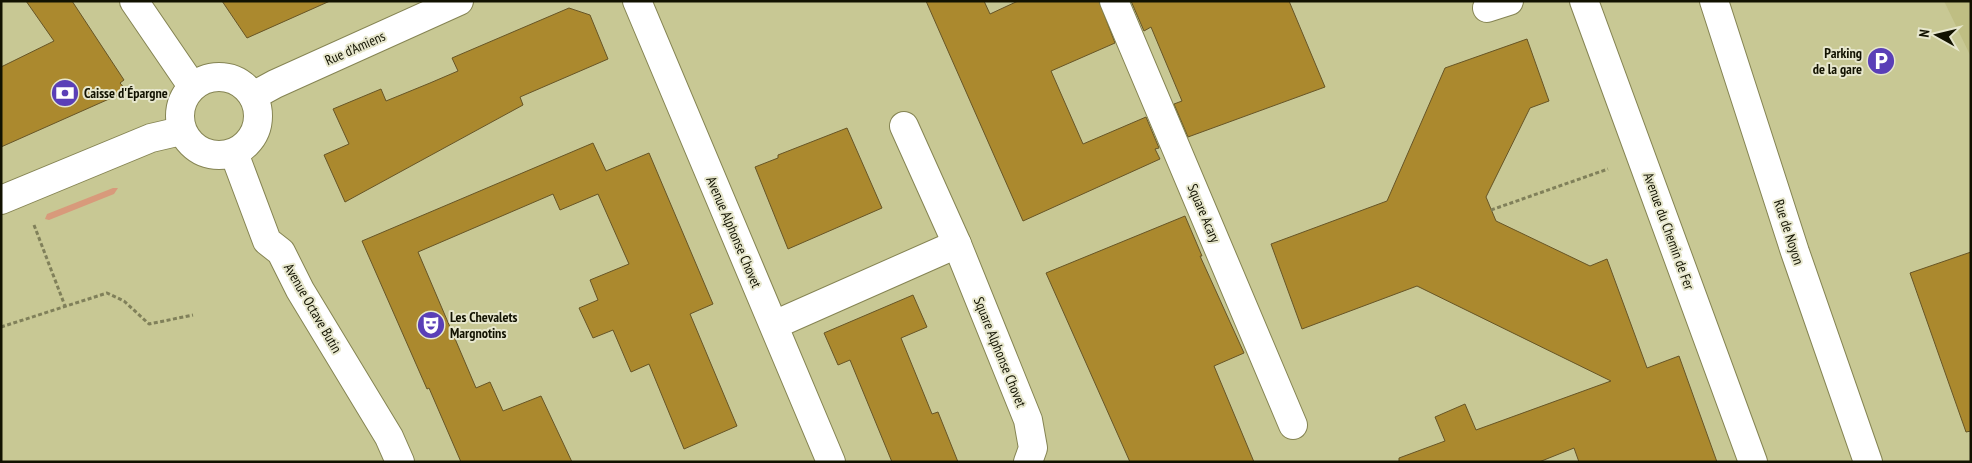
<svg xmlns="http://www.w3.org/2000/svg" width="1972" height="463" font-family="'PT Sans Narrow',sans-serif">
	<rect width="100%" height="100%" fill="#c8c894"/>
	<path fill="#bfbe83" d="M1944,1H1971V57Z"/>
	<path fill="#d89a7b" d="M113,188H118L114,194L49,220L45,219L47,214Z"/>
	<g fill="#ab892e" stroke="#675526">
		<path d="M26,1H72L124,80L120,83L127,91L1,147V67L54,41Z"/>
		<path d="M222,1H330L247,38Z"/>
		<path d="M926,1H984L990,14L1018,1H1099L1115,43L1051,71L1083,144L1146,117L1159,148L1155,149L1160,159L1023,221Z"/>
		<path d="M1131,1H1289L1325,87L1188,137L1174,104L1182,101L1151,27L1144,31Z"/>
		<path d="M569,8L590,15L608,59L520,97L523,105L345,202L324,155L349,144L333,109L381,89L386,101L430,83L458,71L452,58Z"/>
		<path d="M1527,39L1549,101L1530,108L1486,197L1496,221L1590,266L1607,259L1647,368L1679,356L1717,462H1579L1574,448L1539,462H1399V458L1445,441L1435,417L1465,404L1476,430L1611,381L1417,286L1302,329L1271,244L1387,201L1445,68Z"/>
		<path d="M847,128L882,208L788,249L755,167L778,158V155Z"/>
		<path d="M593,143L606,171L649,153L713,304L690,314L737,426L684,449L649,364L631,372L613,330L593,338L579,308L598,300L590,280L629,264L598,194L560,210L553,194L418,252L476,388L490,382L503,411L541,396L572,462H461L429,388L427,389L362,241Z"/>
		<path d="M1185,216L1202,256H1200L1244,353L1214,366L1254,462H1130L1046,273Z"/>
		<path d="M1971,252V431L1966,432L1910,273Z"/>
		<path d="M913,295L927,327L901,338L932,414L938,412L958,462H892L850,360L838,365L824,333Z"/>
	</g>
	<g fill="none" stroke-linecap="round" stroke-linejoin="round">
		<defs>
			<g id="minor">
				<path d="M134,1L192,86"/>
				<path d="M637,1L831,462"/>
				<path d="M1114,1L1293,425"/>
				<path d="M1584,1L1753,462"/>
				<path d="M1487,8L1509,1"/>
				<path d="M904,126L957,244L1028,420L1033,448L1028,462"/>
				<path d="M234,153L267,241L281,252L300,290L389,437L400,462"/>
				<path d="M774,325L957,244"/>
			</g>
			<g id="major">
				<path d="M1714,1L1795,252L1868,462"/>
				<circle cx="219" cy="116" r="39"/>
				<path d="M253,96L275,84L459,1"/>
				<path d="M1,200L151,138L181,131"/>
			</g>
		</defs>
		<use href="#minor" stroke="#858453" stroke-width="30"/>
		<use href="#major" stroke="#858453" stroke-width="30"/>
		<g stroke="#80805a" stroke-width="3" stroke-dasharray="4 2.5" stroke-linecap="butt">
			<path d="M1491,210L1608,169"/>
			<path d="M34,225L65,306"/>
			<path d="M1,327L107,293L124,301L149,324L193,315"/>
		</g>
		<use href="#minor" stroke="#fff" stroke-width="28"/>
		<use href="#major" stroke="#fff" stroke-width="28"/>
	</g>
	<defs>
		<symbol id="parking-disc" viewBox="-11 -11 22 22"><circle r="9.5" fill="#5a3fb7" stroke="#e7e7cd"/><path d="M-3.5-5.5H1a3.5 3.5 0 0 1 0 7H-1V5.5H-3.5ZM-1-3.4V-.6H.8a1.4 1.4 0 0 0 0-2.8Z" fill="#fff"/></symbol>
		<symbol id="bank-disc" viewBox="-11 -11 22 22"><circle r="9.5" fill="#5a3fb7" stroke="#e7e7cd"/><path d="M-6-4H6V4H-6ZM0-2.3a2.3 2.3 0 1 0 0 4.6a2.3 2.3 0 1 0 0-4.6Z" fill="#fff"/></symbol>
		<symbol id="theatre-disc" viewBox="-11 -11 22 22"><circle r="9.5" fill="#5a3fb7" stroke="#e7e7cd"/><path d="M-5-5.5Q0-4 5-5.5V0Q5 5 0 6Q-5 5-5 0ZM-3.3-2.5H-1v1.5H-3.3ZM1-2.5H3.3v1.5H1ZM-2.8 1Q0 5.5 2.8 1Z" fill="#fff"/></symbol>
	</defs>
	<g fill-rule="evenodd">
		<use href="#parking-disc" x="1865" y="45" width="32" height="32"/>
		<use href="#bank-disc" x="49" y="77" width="32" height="32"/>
		<use href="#theatre-disc" x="415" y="309" width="32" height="32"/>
	</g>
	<g text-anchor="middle" stroke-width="4" stroke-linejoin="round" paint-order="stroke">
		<g font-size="14" fill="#121201" stroke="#e7e7cd">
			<text transform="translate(355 48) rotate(-24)" y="5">Rue d'Amiens</text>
			<text transform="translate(1204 213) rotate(67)" y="5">Square Acary</text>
			<text transform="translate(1669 231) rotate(70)" y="5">Avenue du Chemin de Fer</text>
			<text transform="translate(734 232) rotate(67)" y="5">Avenue Alphonse Chovet</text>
			<text transform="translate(1789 232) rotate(72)" y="5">Rue de Noyon</text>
			<text transform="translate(313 308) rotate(60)" y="5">Avenue Octave Butin</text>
			<text transform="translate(1000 352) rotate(68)" y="5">Square Alphonse Chovet</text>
		</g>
		<g font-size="14" font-weight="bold" fill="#121201" stroke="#e7e7cd" text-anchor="start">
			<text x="1862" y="58" text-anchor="end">Parking<tspan x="1862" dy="16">de la gare</tspan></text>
			<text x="84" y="98">Caisse d'Épargne</text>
			<text x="450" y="322">Les Chevalets<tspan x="450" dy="16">Margnotins</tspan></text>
		</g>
	</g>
	<rect width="1972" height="463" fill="none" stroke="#121201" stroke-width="5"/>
	<g transform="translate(1937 35) rotate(278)" stroke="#e7e7cd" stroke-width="4" paint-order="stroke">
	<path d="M0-4L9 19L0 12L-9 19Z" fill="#121201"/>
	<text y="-8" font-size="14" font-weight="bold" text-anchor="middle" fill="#121201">N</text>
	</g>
</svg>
